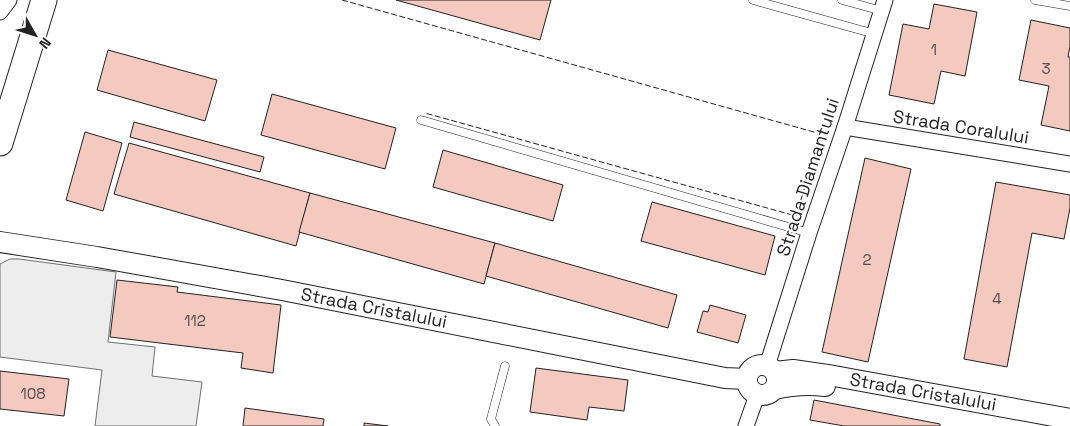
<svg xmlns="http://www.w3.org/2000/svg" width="1070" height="426" font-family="'Space Grotesk',sans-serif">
	<rect width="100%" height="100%" fill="#fff"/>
	<path fill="#ededed" stroke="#6f6f6f" d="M10,259H19L116,272L108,342L155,347L152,376L202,382L196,426H95L102,370L0,357V264Z"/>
	<g fill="#f3c9c0" stroke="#222">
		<path d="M396,0H551L540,40Z"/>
		<path d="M934,4L977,12L965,76L941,71L934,104L889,95L903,24L929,29Z"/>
		<path d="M1031,20L1070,28V46L1068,57H1070V131L1041,125L1049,86L1019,80Z"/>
		<path d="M108,50L217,80L205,121L97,90Z"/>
		<path d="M272,94L396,128L385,169L261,135Z"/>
		<path d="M134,122L264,157L260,172L130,137Z"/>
		<path d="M85,132L122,143L103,211L66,200Z"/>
		<path d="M129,143L310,193L296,246L114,194Z"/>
		<path d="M443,150L563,185L553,221L433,187Z"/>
		<path d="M865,158L911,169L868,362L822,352Z"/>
		<path d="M996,182L1070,195V208L1064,239L1032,233L1007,367L964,359Z"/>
		<path d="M310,193L495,243L484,284L299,232Z"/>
		<path d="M652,202L775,236L765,275L641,241Z"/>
		<path d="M495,243L677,295L668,328L486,276Z"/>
		<path d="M117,280L178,287L177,292L281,305L273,373L241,368L243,353L110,337Z"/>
		<path d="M710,305L746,315L738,343L697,332L703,311L708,312Z"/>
		<path d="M536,368L628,380L624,411L589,407L587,420L530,412Z"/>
		<path d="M0,371L69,379L64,416L0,409Z"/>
		<path d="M814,400L940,424V426H844L810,420Z"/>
		<path d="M245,408L324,419L323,426H243Z"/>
		<path d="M364,423L388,426H364Z"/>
	</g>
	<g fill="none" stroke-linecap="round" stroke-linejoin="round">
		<defs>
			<g id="service">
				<path d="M753,0L875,34"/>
				<path d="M842,0L882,11"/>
				<path d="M1035,0L1070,6"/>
				<path d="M421,120L809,233"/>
				<path d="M495,426L491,419L492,415L505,366"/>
			</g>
			<g id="minor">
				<path d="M0,12L9,0"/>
				<path d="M845,127L1070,164"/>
				<path d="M767,366L809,233L845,127L885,0"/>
				<path d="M746,426L757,395"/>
			</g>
			<g id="tertiary">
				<path d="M0,242L97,257L282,290L725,378L747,379"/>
				<circle cx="762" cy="380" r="15"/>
				<path d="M775,372L793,370L834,376L1070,419"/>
				<path d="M775,389C792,385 808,384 825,386"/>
			</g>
			<path id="primary" d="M0,143L44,0"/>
		</defs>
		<use href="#service" stroke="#222" stroke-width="9"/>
		<use href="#minor" stroke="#222" stroke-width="17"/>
		<use href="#tertiary" stroke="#222" stroke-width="22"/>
		<use href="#primary" stroke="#222" stroke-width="27"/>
		<use href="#service" stroke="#fff" stroke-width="8"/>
		<use href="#minor" stroke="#fff" stroke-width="15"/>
		<use href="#tertiary" stroke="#fff" stroke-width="20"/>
		<use href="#primary" stroke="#fff" stroke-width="25"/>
		<path stroke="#222" stroke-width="1" stroke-dasharray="6 2.5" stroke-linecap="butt" d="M342,0L821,134L796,216L425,113"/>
	</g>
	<g text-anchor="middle" stroke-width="4" stroke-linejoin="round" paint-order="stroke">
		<g font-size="15" fill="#564c4a">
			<text x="934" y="55">1</text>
			<text x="1046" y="74">3</text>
			<text x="867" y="265">2</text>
			<text x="997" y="304">4</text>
			<text x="195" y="326">112</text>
			<text x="33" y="399">108</text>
		</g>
		<g font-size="18" fill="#222" stroke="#fff">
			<text transform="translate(961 127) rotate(9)" y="6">Strada Coralului</text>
			<text transform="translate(808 177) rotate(-72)" y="6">Strada Diamantului</text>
			<text transform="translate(374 308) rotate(11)" y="6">Strada Cristalului</text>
			<text transform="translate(923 392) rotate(10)" y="6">Strada Cristalului</text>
		</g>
	</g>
	<g transform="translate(35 35) rotate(129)" stroke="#ffffff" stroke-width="4" paint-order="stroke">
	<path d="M0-4L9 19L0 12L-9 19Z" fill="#222222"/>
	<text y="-8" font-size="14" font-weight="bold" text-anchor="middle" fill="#222222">N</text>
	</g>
</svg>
